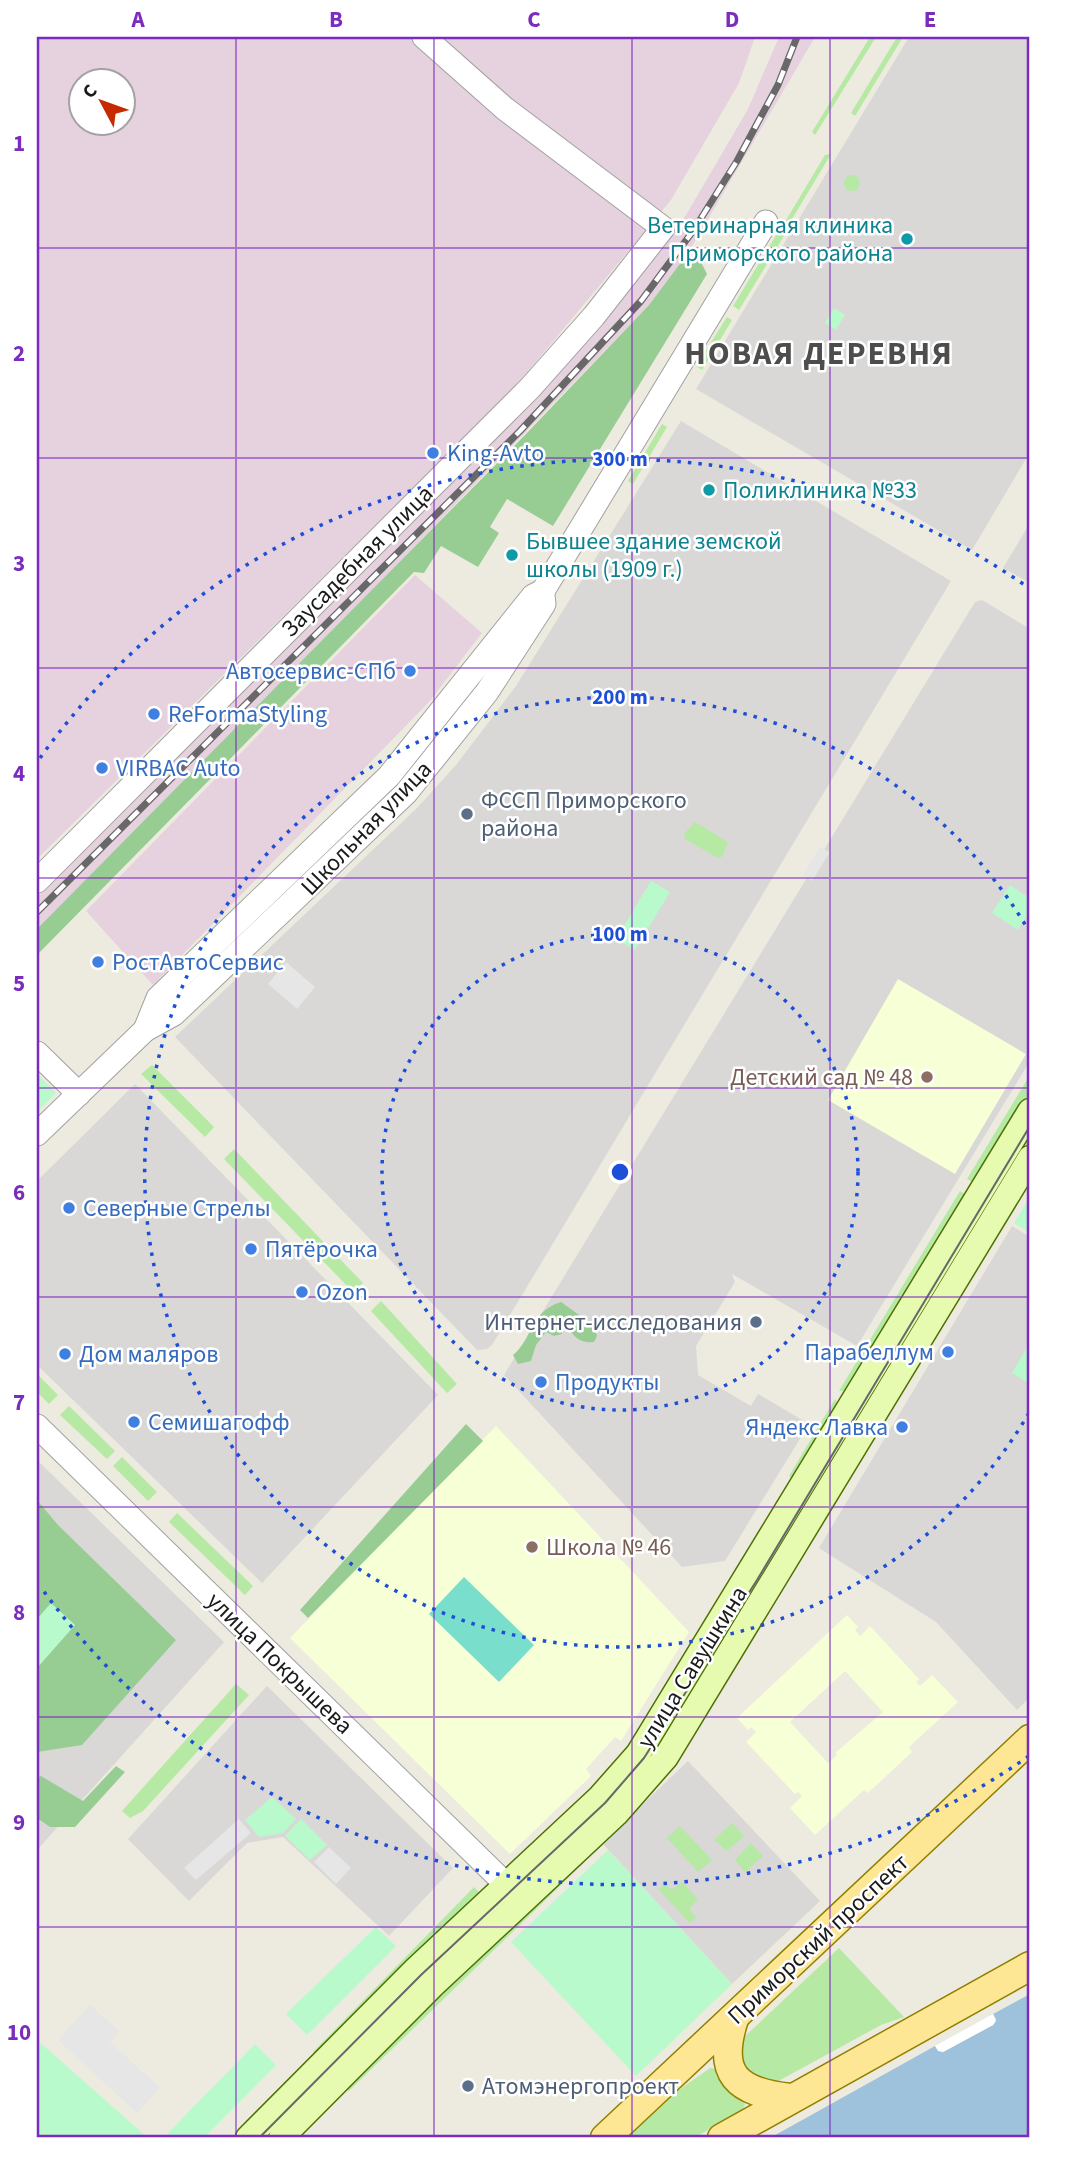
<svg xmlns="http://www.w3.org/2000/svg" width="1067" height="2175" font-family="'Source Sans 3',sans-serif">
	<rect width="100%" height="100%" fill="#edebdf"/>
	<g fill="#d9d8d7">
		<path d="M909,37H1030V452L972,550L696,389Z"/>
		<path d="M681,421L951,581L492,1345L487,1349L477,1350L175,1037L417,808L456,765L516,686Z"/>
		<path d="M1030,523V583L1003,568Z"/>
		<path d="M982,600L1030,629V1061L857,1346L732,1274L735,1282L696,1346L698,1375L751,1406L758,1394L809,1424L725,1561L682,1567L504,1375L975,602Z"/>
		<path d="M135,1084L438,1395L262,1583L37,1365V1181Z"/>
		<path d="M1012,1226L1030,1237V1697L1017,1710L936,1622L819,1548Z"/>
		<path d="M37,1460L224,1642L37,1850Z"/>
		<path d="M267,1686L453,1868L389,1936L283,1837L247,1843L189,1901L128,1839Z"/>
		<path d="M688,1761L820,1901L732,1984L602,1843Z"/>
	</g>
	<g fill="#e6d1de" fill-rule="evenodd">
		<path d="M37,37H755L739,83L671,200L514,388L39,857ZM80,80H122V122H80Z"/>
		<path d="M779,37H815L688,253L649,305L278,687L37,929V897L541,392L601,323L686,215L748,109Z"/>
		<path d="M415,575L482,633L429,702L153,985L86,911Z"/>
	</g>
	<g fill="#f6ffd6" fill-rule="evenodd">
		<path d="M898,979L1026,1054L955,1174L828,1100Z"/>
		<path d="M496,1426L689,1632L621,1741L615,1737L586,1769L591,1776L510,1854L290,1638Z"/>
		<path d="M847,1615L858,1627L855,1630L860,1636L870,1626L919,1679L916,1682L920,1686L932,1675L958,1702L909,1747L912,1752L868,1793L864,1790L815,1835L790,1808L802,1796L798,1792L795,1794L746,1742L756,1732L751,1727L748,1730L737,1718ZM845,1671L883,1712L835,1753L837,1755L828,1763L790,1722Z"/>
	</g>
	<g fill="#b6e9a3">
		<path d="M870,37H876L815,135L812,132Z"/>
		<path d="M897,37H903L855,116L851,113Z"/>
		<path d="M831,154L789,224L785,222L825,155Z"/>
		<circle cx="852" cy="183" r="8"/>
		<path d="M778,232L784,236L739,310L733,306Z"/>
		<path d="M727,317L732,320L702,370L696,366Z"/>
		<path d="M662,424L667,427L633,484L628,481Z"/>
		<path d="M484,675L421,763L365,820L361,816Z"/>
		<path d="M695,822L728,842L722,857L718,858L685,839L684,834Z"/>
		<path d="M152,1065L214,1127L205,1137L141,1074Z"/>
		<path d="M1030,1075V1098L977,1185L967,1179Z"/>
		<path d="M234,1149L363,1283L353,1292L224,1159Z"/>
		<path d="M960,1191L970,1197L846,1391H839Z"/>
		<path d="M381,1301L457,1384L447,1393L371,1311Z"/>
		<path d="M37,1374L58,1395L49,1404L37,1392Z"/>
		<path d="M835,1399L838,1405L798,1482L789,1476Z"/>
		<path d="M69,1406L115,1451L107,1459L60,1415Z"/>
		<path d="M122,1457L157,1492L148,1501L113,1466Z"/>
		<path d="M177,1513L253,1586L245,1595L169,1522Z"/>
		<path d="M236,1684L249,1695L143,1811L130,1818L122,1811Z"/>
		<path d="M732,1823L744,1836L727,1851L714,1840Z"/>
		<path d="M680,1826L712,1860L698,1872L667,1838Z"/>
		<path d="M597,1840L602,1845L349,2091L341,2084Z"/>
		<path d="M751,1843L763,1856L745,1872L735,1860Z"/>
		<path d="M682,1882L698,1899L689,1909L696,1917L690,1923L659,1890L665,1883L672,1890Z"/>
		<path d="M474,1887L481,1894L320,2057L313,2052Z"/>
		<path d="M839,1948L904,2017L881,2025L771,2085L749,2082L736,2050L741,2040Z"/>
		<path d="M710,2068L716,2069L728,2089L745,2104L743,2109L694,2138H626L672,2095Z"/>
	</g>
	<g fill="#97cd93">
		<path d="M688,253L701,262L707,274L553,526L507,499L490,527L499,533L478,567L441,546L424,573L414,572L37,955V929L526,434L649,305Z"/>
		<path d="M561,1302L593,1325L597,1336L594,1342C581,1343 575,1339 569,1328H563L562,1334L554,1336L546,1332L536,1345L531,1361L518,1364L513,1355C533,1339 529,1312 561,1302Z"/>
		<path d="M466,1424L483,1441L308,1618L300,1610Z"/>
		<path d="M37,1500L58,1525L176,1640L82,1745L37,1752Z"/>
		<path d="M116,1766L125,1772L75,1827H50L37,1818V1778L41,1776L83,1801Z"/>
	</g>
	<g fill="#b9facc">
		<path d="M834,308L845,315L836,330L825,323Z"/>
		<path d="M651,881L670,892L635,950L616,939Z"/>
		<path d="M1010,885L1030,898V910L1018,930L992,913Z"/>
		<path d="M37,1074L56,1093L37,1112Z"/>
		<path d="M1030,1197V1233L1014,1223Z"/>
		<path d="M1029,1344L1030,1345V1384L1012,1373Z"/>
		<path d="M51,1603L75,1625L37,1668V1619Z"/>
		<path d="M272,1797L296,1819L283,1833L259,1837L245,1820Z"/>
		<path d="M301,1819L327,1845L310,1860L285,1836Z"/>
		<path d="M608,1850L732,1984L636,2076L511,1942Z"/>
		<path d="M376,1927L396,1946L307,2035L286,2014Z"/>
		<path d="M37,2040L148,2138H37Z"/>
		<path d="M255,2044L276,2065L204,2138H173L168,2133Z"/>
	</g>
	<path fill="#7adecd" d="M464,1577L534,1645L499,1682L429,1614Z"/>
	<g fill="#e6e6e6">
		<path d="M820,847L830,852L812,881L803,875Z"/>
		<path d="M286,962L315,987L297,1009L268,984Z"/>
		<path d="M239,1819L251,1833L196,1880L184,1868Z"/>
		<path d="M329,1847L351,1868L336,1884L314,1862Z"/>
		<path d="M90,2005L119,2031L110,2042L160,2088L137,2113L58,2040Z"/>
	</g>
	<path fill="#9ec1dc" d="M1030,1994V2138H770L935,2046L943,2052L993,2025L996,2019L993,2014Z"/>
	<path fill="#fff" d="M993,2014L996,2021L993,2025L943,2052L938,2051L935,2046Z"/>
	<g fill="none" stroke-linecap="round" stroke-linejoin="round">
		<defs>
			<g id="tertiary">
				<path d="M37,881L530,388L594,316L663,228L504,108L424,37"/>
				<path d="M145,1030L158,998L389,776L533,596L543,591L766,222"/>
				<path d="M37,1053L79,1094"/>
				<path d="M37,1134L145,1030L174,1014L406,793L487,692L544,604L543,596"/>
				<path d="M37,1426L520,1898"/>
			</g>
			<g id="secondary">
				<path d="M248,2138L416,1969L600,1797L638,1754L1030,1111"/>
				<path d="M281,2138L432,1986L616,1814L666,1757L1030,1158"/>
			</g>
			<g id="primary">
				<path d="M734,2019C716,2075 737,2092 790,2098"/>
				<path d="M605,2138L1030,1739"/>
				<path d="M722,2138L1030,1966"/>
			</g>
		</defs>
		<use href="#tertiary" stroke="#a1a1a1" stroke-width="25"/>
		<use href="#secondary" stroke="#4d7003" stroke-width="27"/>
		<use href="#primary" stroke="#918000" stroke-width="31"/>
		<use href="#tertiary" stroke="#fff" stroke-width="23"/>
		<use href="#secondary" stroke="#e6fab0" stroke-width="24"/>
		<use href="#primary" stroke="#fde694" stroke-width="28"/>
		<path stroke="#686868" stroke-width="2" d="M259,2138L421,1975L605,1803L644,1758L757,1580L1030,1126"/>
		<defs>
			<path id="rail" d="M37,912L520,431L641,301L693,231L737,161L778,85L797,37"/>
		</defs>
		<use href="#rail" stroke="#686868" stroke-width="7"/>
		<use href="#rail" stroke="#fff" stroke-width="4.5" stroke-dasharray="13" stroke-linecap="butt"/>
	</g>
	<path fill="none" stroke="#7b2cbf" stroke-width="2" stroke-opacity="0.55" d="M236,37V2138M434,37V2138M632,37V2138M830,37V2138M37,248H1030M37,458H1030M37,668H1030M37,878H1030M37,1088H1030M37,1297H1030M37,1507H1030M37,1717H1030M37,1927H1030"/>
	<g fill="none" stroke="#1d4ed8" stroke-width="3.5" stroke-dasharray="3.5 7">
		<circle cx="620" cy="1172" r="238"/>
		<path d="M1029 1413A475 475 0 1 1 1029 931"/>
		<path d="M1029 1756A713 713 0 0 1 40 1586M40 758A713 713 0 0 1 1029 588"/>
	</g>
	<g fill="#0f9aa8" stroke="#fff" stroke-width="2.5">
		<circle cx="907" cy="239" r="7"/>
		<circle cx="709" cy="490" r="7"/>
		<circle cx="512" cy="555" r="7"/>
	</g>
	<g fill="#3f7fe0" stroke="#fff" stroke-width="2.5">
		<circle cx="433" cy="453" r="7"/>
		<circle cx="410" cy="671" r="7"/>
		<circle cx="154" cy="714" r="7"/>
		<circle cx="102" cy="768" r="7"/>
		<circle cx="98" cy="962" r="7"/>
		<circle cx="69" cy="1208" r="7"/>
		<circle cx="251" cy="1249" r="7"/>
		<circle cx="302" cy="1292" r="7"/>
		<circle cx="948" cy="1352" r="7"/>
		<circle cx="65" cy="1354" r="7"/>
		<circle cx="541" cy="1382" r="7"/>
		<circle cx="134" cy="1422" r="7"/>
		<circle cx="902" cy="1427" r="7"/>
	</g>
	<g fill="#5c6f8a" stroke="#fff" stroke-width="2.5">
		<circle cx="467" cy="814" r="7"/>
		<circle cx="756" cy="1322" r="7"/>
		<circle cx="468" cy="2086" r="7"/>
	</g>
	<g fill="#8d6e63" stroke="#fff" stroke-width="2.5">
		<circle cx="927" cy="1077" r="7"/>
		<circle cx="532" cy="1547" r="7"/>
	</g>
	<g text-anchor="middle" stroke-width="5" stroke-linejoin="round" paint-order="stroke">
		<g font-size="24" fill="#0d838f" stroke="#fff" text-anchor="start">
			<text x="893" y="233" text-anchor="end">Ветеринарная клиника<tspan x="893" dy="28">Приморского района</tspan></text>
			<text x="723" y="498">Поликлиника №33</text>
			<text x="526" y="549">Бывшее здание земской<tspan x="526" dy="28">школы (1909 г.)</tspan></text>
		</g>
		<g font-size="24" fill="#366cbe" stroke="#fff" text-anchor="start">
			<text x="447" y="461">King-Avto</text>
			<text x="396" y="679" text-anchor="end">Автосервис-СПб</text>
			<text x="168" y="722">ReFormaStyling</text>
			<text x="116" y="776">VIRBAC Auto</text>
			<text x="112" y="970">РостАвтоСервис</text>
			<text x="83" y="1216">Северные Стрелы</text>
			<text x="265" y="1257">Пятёрочка</text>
			<text x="316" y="1300">Ozon</text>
			<text x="934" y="1360" text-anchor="end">Парабеллум</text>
			<text x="79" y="1362">Дом маляров</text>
			<text x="555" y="1390">Продукты</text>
			<text x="148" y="1430">Семишагофф</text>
			<text x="888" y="1435" text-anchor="end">Яндекс Лавка</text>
		</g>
		<g font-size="24" fill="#1a1a1a" stroke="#fff">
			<text transform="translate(357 561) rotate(-45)" y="8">Заусадебная улица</text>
			<text transform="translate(366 828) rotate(-46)" y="8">Школьная улица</text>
			<text transform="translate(280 1663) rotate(44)" y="8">улица Покрышева</text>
			<text transform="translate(692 1667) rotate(-58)" y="8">улица Савушкина</text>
			<text transform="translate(818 1939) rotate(-43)" y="8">Приморский проспект</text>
		</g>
		<g font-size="24" fill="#4e5e75" stroke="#fff" text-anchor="start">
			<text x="481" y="808">ФССП Приморского<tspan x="481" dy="28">района</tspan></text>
			<text x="742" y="1330" text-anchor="end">Интернет-исследования</text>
			<text x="482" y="2094">Атомэнергопроект</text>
		</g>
		<g font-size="24" fill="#785e54" stroke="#fff" text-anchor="end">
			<text x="913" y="1085">Детский сад № 48</text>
			<text x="546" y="1555" text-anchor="start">Школа № 46</text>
		</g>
		<g font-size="32" font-weight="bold" letter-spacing="2" fill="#4d4d4d" stroke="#fff">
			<text x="819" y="364">НОВАЯ ДЕРЕВНЯ</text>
		</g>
	</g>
	<circle cx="620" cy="1172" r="10" fill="#1d4ed8" stroke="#fff" stroke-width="3.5"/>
	<g font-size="21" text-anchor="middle" font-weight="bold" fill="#1d4ed8" stroke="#fff" stroke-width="5" stroke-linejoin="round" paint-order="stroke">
		<text x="620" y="466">300 m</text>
		<text x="620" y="704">200 m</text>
		<text x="620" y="941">100 m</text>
	</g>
	<rect width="1067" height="2175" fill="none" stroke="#ffffff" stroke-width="77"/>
	<g transform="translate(102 102) rotate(311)"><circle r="33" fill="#ffffff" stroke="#a3a3a3" stroke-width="2"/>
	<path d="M0-5L12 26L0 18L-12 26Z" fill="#c52a00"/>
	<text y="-10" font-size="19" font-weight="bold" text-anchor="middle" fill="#1a1a1a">С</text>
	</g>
	<rect x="38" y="38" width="990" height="2098" fill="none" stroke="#7b2cbf" stroke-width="2.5"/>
	<g font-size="23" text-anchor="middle" font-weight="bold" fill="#7b2cbf">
		<text x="138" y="27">A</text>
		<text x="336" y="27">B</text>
		<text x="534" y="27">C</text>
		<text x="732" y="27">D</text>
		<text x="930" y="27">E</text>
		<text x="19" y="151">1</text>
		<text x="19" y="361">2</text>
		<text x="19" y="571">3</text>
		<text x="19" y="781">4</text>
		<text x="19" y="991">5</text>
		<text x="19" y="1200">6</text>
		<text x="19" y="1410">7</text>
		<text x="19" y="1620">8</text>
		<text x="19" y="1830">9</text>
		<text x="19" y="2040">10</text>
	</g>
</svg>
